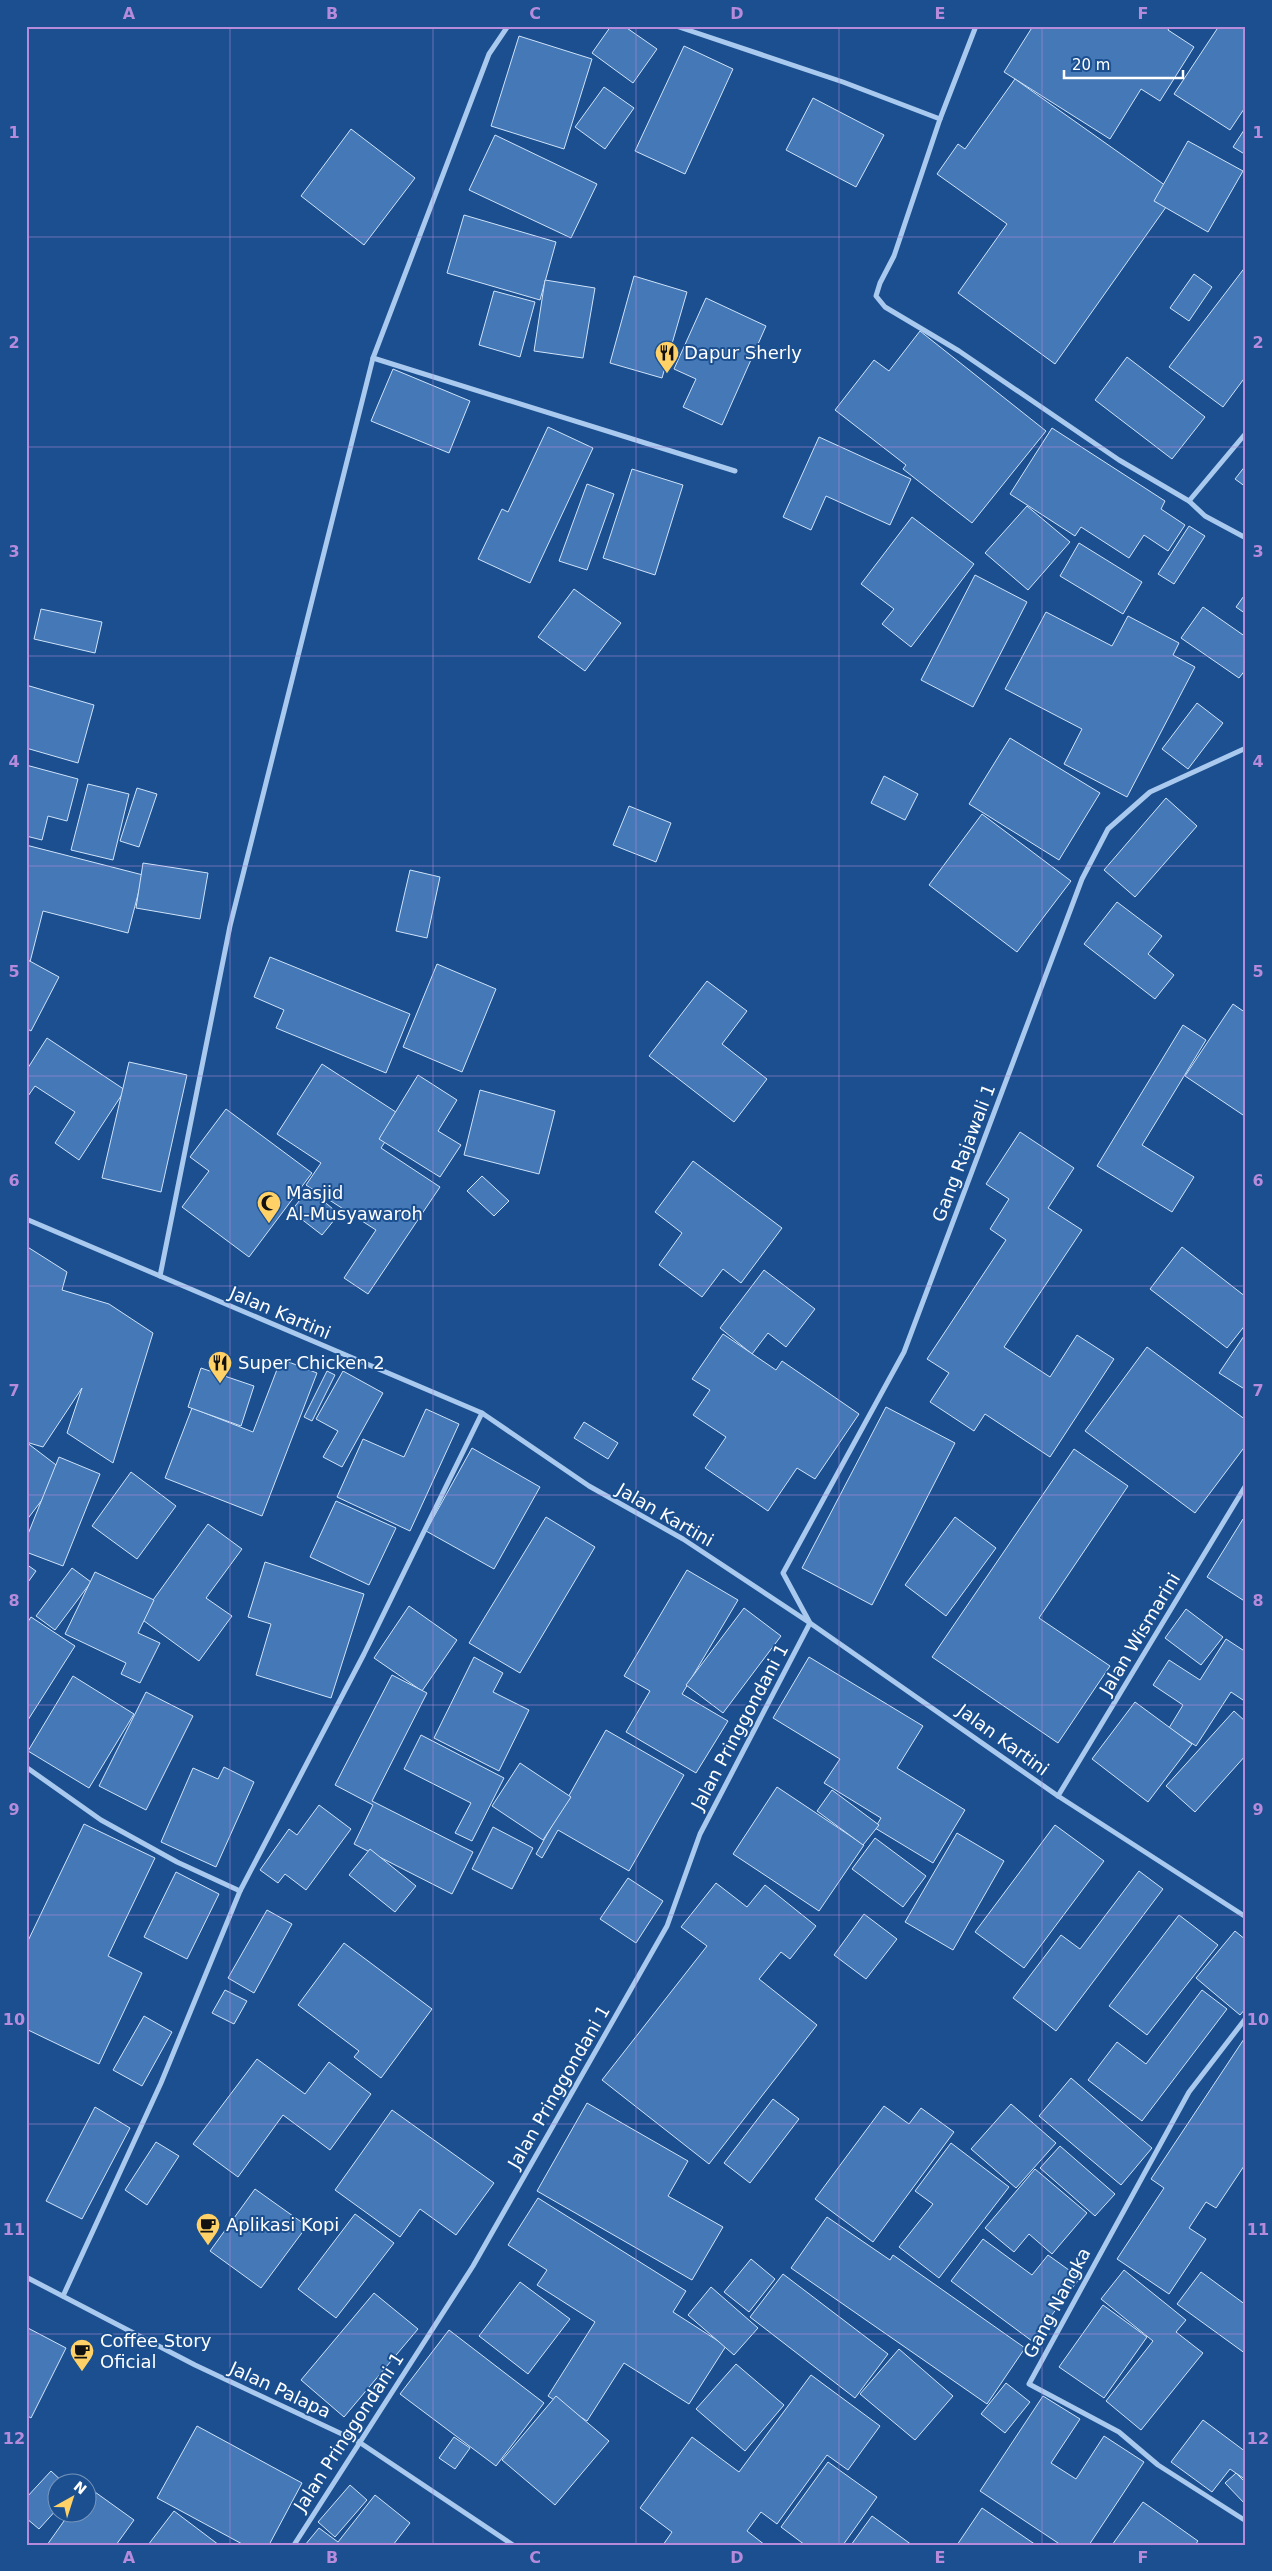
<svg xmlns="http://www.w3.org/2000/svg" width="1272" height="2571" font-family="'DejaVu Sans',sans-serif">
	<rect width="100%" height="100%" fill="#1b4f8f"/>
	<g fill="#4478b7" stroke="#cfe3fa">
		<path d="M611,26H624L657,49L633,83L592,53Z"/>
		<path d="M1033,26H1170L1168,30L1194,47L1160,101L1141,89L1110,139L1004,72Z"/>
		<path d="M1219,26L1246,28V106L1230,130L1174,94Z"/>
		<path d="M519,36L592,59L564,149L491,126Z"/>
		<path d="M684,46L733,69L685,174L635,151Z"/>
		<path d="M1015,79L1176,193L1055,364L958,293L1007,224L937,174L958,144L965,149Z"/>
		<path d="M604,87L634,108L605,149L575,127Z"/>
		<path d="M813,98L884,135L856,187L786,150Z"/>
		<path d="M1246,127V155L1233,147Z"/>
		<path d="M351,129L415,178L364,245L301,196Z"/>
		<path d="M495,135L597,184L571,238L469,190Z"/>
		<path d="M1188,141L1243,171L1208,232L1154,201Z"/>
		<path d="M464,215L556,242L540,300L447,273Z"/>
		<path d="M1246,266V376L1223,407L1169,367Z"/>
		<path d="M1194,274L1212,287L1189,321L1170,308Z"/>
		<path d="M634,276L687,292L662,378L610,363Z"/>
		<path d="M545,280L595,288L583,358L534,351Z"/>
		<path d="M494,291L535,302L520,357L479,345Z"/>
		<path d="M706,298L766,326L722,425L683,407L696,379L674,369Z"/>
		<path d="M920,331L1046,431L972,523L903,469L906,465L835,410L874,360L889,371Z"/>
		<path d="M1127,357L1205,417L1172,459L1095,400Z"/>
		<path d="M393,369L470,401L449,453L371,421Z"/>
		<path d="M548,427L593,448L530,583L478,559L502,509L508,512Z"/>
		<path d="M1052,428L1165,501L1161,509L1185,525L1168,551L1144,535L1129,558L1081,527L1075,536L1010,494Z"/>
		<path d="M819,437L911,479L890,525L826,496L811,530L783,517Z"/>
		<path d="M1246,465V487L1235,479Z"/>
		<path d="M632,469L683,485L655,575L603,558Z"/>
		<path d="M587,484L614,494L587,570L559,561Z"/>
		<path d="M1027,506L1070,542L1028,590L985,553Z"/>
		<path d="M912,517L974,564L911,647L882,624L894,609L861,584Z"/>
		<path d="M1189,526L1205,536L1174,584L1158,574Z"/>
		<path d="M1079,543L1142,582L1123,614L1060,576Z"/>
		<path d="M975,575L1027,602L973,707L921,680Z"/>
		<path d="M574,589L621,623L585,671L538,637Z"/>
		<path d="M1246,593V614L1236,607Z"/>
		<path d="M1203,607L1246,637V669L1239,678L1181,638Z"/>
		<path d="M41,609L102,622L95,653L34,639Z"/>
		<path d="M1046,612L1112,646L1128,616L1179,643L1173,655L1195,667L1127,797L1064,764L1082,729L1005,689Z"/>
		<path d="M26,685L94,705L78,763L26,748Z"/>
		<path d="M1197,703L1223,723L1188,769L1162,749Z"/>
		<path d="M1010,738L1100,793L1059,860L969,804Z"/>
		<path d="M26,765L78,779L67,821L48,816L42,840L26,836Z"/>
		<path d="M884,776L918,794L905,820L871,803Z"/>
		<path d="M88,784L129,794L113,860L71,850Z"/>
		<path d="M137,788L157,794L139,847L120,841Z"/>
		<path d="M1166,798L1197,826L1135,897L1104,870Z"/>
		<path d="M629,806L671,823L656,862L613,845Z"/>
		<path d="M982,814L1071,881L1017,952L929,885Z"/>
		<path d="M26,845L143,875L128,933L43,911L30,962L26,961Z"/>
		<path d="M143,863L208,873L200,919L136,908Z"/>
		<path d="M410,870L440,877L427,938L396,931Z"/>
		<path d="M1117,902L1162,936L1148,954L1174,975L1155,999L1084,944Z"/>
		<path d="M270,957L410,1014L386,1073L276,1028L284,1010L254,997Z"/>
		<path d="M26,959L59,977L31,1031L26,1028Z"/>
		<path d="M437,964L496,989L462,1072L403,1047Z"/>
		<path d="M707,981L747,1011L722,1044L767,1079L734,1122L649,1056Z"/>
		<path d="M1233,1004L1246,1013V1117L1185,1076Z"/>
		<path d="M1183,1025L1206,1040L1142,1145L1194,1177L1172,1212L1097,1166Z"/>
		<path d="M47,1038L125,1090L79,1160L55,1143L75,1112L35,1086L26,1099V1071Z"/>
		<path d="M129,1062L187,1075L161,1192L102,1178Z"/>
		<path d="M322,1064L402,1116L381,1148L440,1187L368,1294L344,1278L376,1230L306,1185L321,1163L277,1134Z"/>
		<path d="M418,1075L457,1100L438,1131L461,1145L440,1177L379,1139Z"/>
		<path d="M480,1090L555,1111L539,1174L464,1155Z"/>
		<path d="M226,1109L312,1173L249,1257L182,1207L209,1171L190,1157Z"/>
		<path d="M1020,1132L1074,1168L1048,1208L1082,1230L1004,1347L1050,1377L1077,1335L1114,1359L1050,1457L985,1414L974,1431L930,1402L949,1373L927,1359L1006,1240L990,1229L1009,1199L986,1184Z"/>
		<path d="M693,1161L782,1228L741,1283L723,1269L702,1297L659,1265L682,1233L655,1212Z"/>
		<path d="M482,1176L509,1201L494,1216L467,1191Z"/>
		<path d="M309,1189L339,1214L322,1235L291,1211Z"/>
		<path d="M26,1246L67,1272L62,1290L109,1304L153,1333L113,1463L67,1433L82,1388L43,1447L26,1442Z"/>
		<path d="M1182,1247L1246,1297V1324L1227,1348L1150,1289Z"/>
		<path d="M764,1270L815,1309L786,1347L768,1333L752,1354L720,1328Z"/>
		<path d="M1246,1333V1390L1219,1373Z"/>
		<path d="M723,1334L776,1370L782,1361L859,1414L815,1479L797,1468L768,1511L705,1468L726,1437L693,1415L710,1390L692,1379Z"/>
		<path d="M1147,1347L1246,1420V1445L1195,1513L1085,1431Z"/>
		<path d="M281,1359L317,1373L262,1516L165,1478L192,1408L253,1432Z"/>
		<path d="M201,1368L254,1386L241,1426L188,1407Z"/>
		<path d="M327,1371L335,1375L312,1421L304,1417Z"/>
		<path d="M343,1371L383,1393L342,1467L323,1457L338,1431L316,1419Z"/>
		<path d="M886,1407L955,1443L872,1605L802,1568Z"/>
		<path d="M426,1409L459,1424L410,1531L337,1497L363,1439L404,1457Z"/>
		<path d="M584,1422L618,1443L608,1459L574,1438Z"/>
		<path d="M26,1442L64,1471L26,1521Z"/>
		<path d="M472,1448L540,1487L494,1569L426,1531Z"/>
		<path d="M1074,1449L1128,1486L1039,1618L1110,1666L1058,1743L932,1657Z"/>
		<path d="M59,1457L100,1474L63,1566L26,1552V1539Z"/>
		<path d="M131,1472L176,1506L137,1559L92,1526Z"/>
		<path d="M336,1501L396,1528L369,1585L310,1557Z"/>
		<path d="M546,1517L595,1547L520,1673L469,1643Z"/>
		<path d="M955,1517L996,1548L946,1616L905,1585Z"/>
		<path d="M1243,1519L1246,1521V1602L1207,1577Z"/>
		<path d="M208,1524L242,1549L206,1598L232,1616L199,1661L140,1618Z"/>
		<path d="M265,1562L364,1594L331,1698L256,1675L271,1624L248,1617Z"/>
		<path d="M26,1564L36,1571L26,1585Z"/>
		<path d="M72,1568L91,1582L55,1630L36,1616Z"/>
		<path d="M687,1570L738,1600L682,1694L728,1721L696,1773L626,1732L650,1691L624,1676Z"/>
		<path d="M95,1572L154,1600L138,1633L160,1643L140,1683L121,1674L126,1663L65,1634Z"/>
		<path d="M409,1606L457,1640L422,1691L374,1658Z"/>
		<path d="M744,1608L781,1636L723,1713L686,1685Z"/>
		<path d="M1186,1609L1223,1637L1201,1665L1165,1638Z"/>
		<path d="M31,1617L75,1646L28,1720L26,1625Z"/>
		<path d="M1226,1639L1246,1652V1702L1231,1692L1196,1746L1169,1728L1183,1705L1153,1685L1169,1660L1200,1680Z"/>
		<path d="M474,1657L503,1673L493,1692L529,1710L499,1771L434,1738Z"/>
		<path d="M809,1657L923,1726L897,1768L965,1810L933,1863L875,1828L881,1818L824,1783L840,1759L773,1718Z"/>
		<path d="M392,1675L427,1693L372,1801L473,1852L452,1894L354,1844L373,1805L335,1785Z"/>
		<path d="M73,1676L134,1714L89,1788L28,1751Z"/>
		<path d="M146,1692L193,1716L146,1810L99,1786Z"/>
		<path d="M1135,1702L1192,1744L1148,1802L1092,1759Z"/>
		<path d="M1234,1711L1246,1722V1755L1195,1812L1166,1786Z"/>
		<path d="M606,1730L684,1775L629,1871L558,1830L542,1858L536,1854Z"/>
		<path d="M421,1735L504,1778L472,1841L455,1833L471,1803L404,1769Z"/>
		<path d="M520,1763L571,1797L543,1840L492,1806Z"/>
		<path d="M224,1767L254,1782L216,1867L161,1842L193,1768L218,1779Z"/>
		<path d="M777,1787L864,1845L819,1911L733,1854Z"/>
		<path d="M832,1790L879,1825L863,1845L817,1811Z"/>
		<path d="M319,1805L351,1829L306,1890L285,1874L278,1883L260,1870L289,1829L297,1835Z"/>
		<path d="M84,1824L155,1858L108,1956L142,1973L99,2064L26,2029V1945Z"/>
		<path d="M1055,1825L1104,1861L1024,1968L975,1932Z"/>
		<path d="M493,1827L533,1848L512,1889L472,1869Z"/>
		<path d="M957,1833L1004,1861L953,1950L905,1922Z"/>
		<path d="M875,1838L926,1876L903,1907L852,1869Z"/>
		<path d="M370,1849L416,1886L395,1912L349,1875Z"/>
		<path d="M1139,1871L1163,1889L1056,2031L1013,1998L1061,1935L1080,1949Z"/>
		<path d="M176,1872L219,1894L187,1959L144,1937Z"/>
		<path d="M628,1878L663,1901L636,1943L600,1919Z"/>
		<path d="M716,1883L747,1907L765,1885L816,1926L790,1959L781,1952L759,1979L817,2025L709,2164L602,2080L707,1946L681,1927Z"/>
		<path d="M267,1910L292,1924L254,1993L228,1978Z"/>
		<path d="M864,1914L897,1939L866,1979L834,1955Z"/>
		<path d="M1179,1915L1218,1945L1147,2035L1109,2006Z"/>
		<path d="M1235,1931L1246,1940V2008L1240,2015L1196,1978Z"/>
		<path d="M344,1943L432,2009L381,2078L354,2057L359,2051L298,2005Z"/>
		<path d="M225,1990L247,2001L234,2024L212,2013Z"/>
		<path d="M1202,1990L1227,2009L1142,2121L1088,2080L1117,2042L1146,2064Z"/>
		<path d="M144,2016L172,2032L142,2086L113,2070Z"/>
		<path d="M1246,2036V2163L1216,2208L1206,2202L1189,2228L1206,2239L1169,2294L1117,2259L1164,2188L1151,2179Z"/>
		<path d="M257,2059L305,2094L329,2062L371,2094L330,2150L283,2115L238,2177L193,2144Z"/>
		<path d="M1071,2078L1152,2148L1121,2185L1039,2116Z"/>
		<path d="M773,2099L799,2119L750,2183L724,2163Z"/>
		<path d="M587,2103L688,2161L668,2196L723,2227L692,2280L537,2191Z"/>
		<path d="M1011,2104L1056,2143L1016,2188L971,2149Z"/>
		<path d="M884,2106L909,2124L921,2108L954,2132L873,2242L815,2199Z"/>
		<path d="M95,2107L130,2128L82,2219L46,2201Z"/>
		<path d="M392,2110L494,2183L456,2235L420,2209L400,2237L335,2190Z"/>
		<path d="M156,2142L179,2156L147,2205L125,2190Z"/>
		<path d="M951,2143L1009,2187L939,2278L899,2247L933,2204L915,2191Z"/>
		<path d="M1060,2146L1115,2194L1095,2216L1040,2168Z"/>
		<path d="M1035,2169L1087,2213L1052,2254L1029,2234L1014,2252L985,2228Z"/>
		<path d="M255,2189L307,2226L261,2288L210,2251Z"/>
		<path d="M538,2198L686,2291L673,2312L726,2346L689,2404L624,2363L587,2421L548,2396L595,2322L537,2285L547,2270L508,2245Z"/>
		<path d="M355,2214L394,2243L336,2318L298,2289Z"/>
		<path d="M827,2217L890,2260L893,2255L1025,2348L987,2404L791,2268Z"/>
		<path d="M983,2239L1032,2275L1048,2255L1080,2278L1032,2341L951,2281Z"/>
		<path d="M751,2259L775,2279L749,2312L724,2292Z"/>
		<path d="M1124,2270L1186,2320L1176,2332L1203,2353L1141,2430L1106,2401L1153,2341L1101,2299Z"/>
		<path d="M1201,2272L1246,2305V2354L1177,2304Z"/>
		<path d="M783,2274L888,2354L855,2398L750,2317Z"/>
		<path d="M520,2282L570,2319L528,2374L479,2336Z"/>
		<path d="M711,2287L758,2328L734,2355L688,2315Z"/>
		<path d="M374,2293L418,2329L344,2417L301,2380Z"/>
		<path d="M1103,2305L1147,2337L1104,2398L1059,2367Z"/>
		<path d="M26,2327L66,2348L31,2418L26,2415Z"/>
		<path d="M449,2330L544,2403L496,2466L400,2394Z"/>
		<path d="M899,2349L953,2396L915,2440L860,2394Z"/>
		<path d="M736,2364L784,2405L745,2451L696,2409Z"/>
		<path d="M811,2375L880,2426L848,2470L827,2455L777,2524L761,2512L747,2531L765,2545H663L672,2532L640,2508L692,2437L739,2472Z"/>
		<path d="M1006,2383L1030,2402L1005,2433L981,2414Z"/>
		<path d="M556,2396L609,2441L555,2505L502,2460Z"/>
		<path d="M1043,2396L1080,2419L1051,2463L1076,2479L1104,2436L1144,2462L1089,2545H1061L980,2491Z"/>
		<path d="M1203,2420L1246,2452V2480L1230,2469L1212,2492L1171,2462Z"/>
		<path d="M197,2426L302,2483L269,2545H244L157,2498Z"/>
		<path d="M454,2437L470,2448L455,2469L439,2458Z"/>
		<path d="M828,2462L877,2497L843,2545H805L781,2527Z"/>
		<path d="M51,2471L65,2484H58V2508L39,2529L26,2518V2498Z"/>
		<path d="M1236,2473L1246,2483V2505L1225,2483Z"/>
		<path d="M350,2485L367,2500L335,2537L318,2522Z"/>
		<path d="M88,2487L134,2520L116,2545H47L69,2514H88Z"/>
		<path d="M375,2495L410,2523L393,2545H305L319,2528L338,2542Z"/>
		<path d="M1143,2502L1198,2541L1195,2545H1112Z"/>
		<path d="M982,2508L1036,2545H957Z"/>
		<path d="M174,2511L219,2545H148Z"/>
		<path d="M872,2516L912,2545H851Z"/>
	</g>
	<g fill="none" stroke-linecap="round" stroke-linejoin="round">
		<g stroke="#a9c9ee" stroke-width="5">
			<path d="M676,26L843,82L940,119"/>
			<path d="M976,26L940,119L894,256L880,283L876,296L885,307L959,351L1119,460L1189,501L1205,516L1246,538"/>
			<path d="M373,358L735,471"/>
			<path d="M1189,501L1246,433"/>
			<path d="M26,1219L482,1413L589,1486L683,1539L810,1623L1058,1796L1246,1917"/>
			<path d="M160,1276L230,926L373,358L489,54L508,26"/>
			<path d="M26,1767L101,1820L177,1862L240,1891"/>
			<path d="M1058,1796L1246,1485"/>
			<path d="M1246,2018L1189,2092L1029,2384L1119,2432L1158,2465L1246,2521"/>
			<path d="M26,2277L195,2365L359,2442L513,2545"/>
			<path d="M63,2296L161,2083L240,1891L364,1654L482,1413"/>
			<path d="M294,2545L473,2266L667,1926L700,1834L810,1623L783,1573L904,1352L1082,879L1108,829L1150,792L1246,748"/>
		</g>
	</g>
	<path fill="none" stroke="#b68bdc" stroke-width="1" stroke-opacity="0.55" d="M230,26V2545M433,26V2545M636,26V2545M839,26V2545M1042,26V2545M26,237H1246M26,447H1246M26,656H1246M26,866H1246M26,1076H1246M26,1286H1246M26,1495H1246M26,1705H1246M26,1915H1246M26,2124H1246M26,2334H1246"/>
	<defs>
		<symbol id="restaurant-pin" viewBox="-11 -11 22 30"><path d="M0 17L-7.5 6A9.5 9.5 0 1 1 7.5 6Z" fill="#ffd166" stroke="#1b4f8f"/><path d="M-5-6h1v4h1v-4h1v4h1v-4h1v5L-1.5 .5V6h-2V.5L-5-1ZM5-6V6H3V1.5H1.5Q1.5-4 5-6Z" fill="#111"/></symbol>
		<symbol id="mosque-pin" viewBox="-11 -11 22 30"><path d="M0 17L-7.5 6A9.5 9.5 0 1 1 7.5 6Z" fill="#ffd166" stroke="#1b4f8f"/><path d="M3.5-4.9A6 6 0 1 0 3.5 4.9A5 5 0 1 1 3.5-4.9Z" fill="#111"/></symbol>
		<symbol id="cafe-pin" viewBox="-11 -11 22 30"><path d="M0 17L-7.5 6A9.5 9.5 0 1 1 7.5 6Z" fill="#ffd166" stroke="#1b4f8f"/><path d="M-5.5-4.5H6V0H3Q3 3.5 0 3.5H-2.5Q-5.5 3.5-5.5 0ZM3-3.2v2h1.7v-2ZM-6 4.5H4V6H-6Z" fill="#111"/></symbol>
	</defs>
	<g fill-rule="evenodd">
		<use href="#restaurant-pin" x="653" y="339" width="28" height="38"/>
		<use href="#mosque-pin" x="255" y="1189" width="28" height="38"/>
		<use href="#restaurant-pin" x="206" y="1349" width="28" height="38"/>
		<use href="#cafe-pin" x="194" y="2211" width="28" height="38"/>
		<use href="#cafe-pin" x="68" y="2337" width="28" height="38"/>
	</g>
	<g text-anchor="middle" stroke-width="4" stroke-linejoin="round" paint-order="stroke">
		<g font-size="18" fill="#fff" stroke="#1b4f8f" text-anchor="start">
			<text x="684" y="359">Dapur Sherly</text>
			<text x="286" y="1199">Masjid<tspan x="286" dy="21">Al-Musyawaroh</tspan></text>
			<text x="238" y="1369">Super Chicken 2</text>
			<text x="226" y="2231">Aplikasi Kopi</text>
			<text x="100" y="2347">Coffee Story<tspan x="100" dy="21">Oficial</tspan></text>
		</g>
		<g font-size="18" fill="#fff" stroke="#1b4f8f">
			<text transform="translate(964 1153) rotate(-69)" y="6">Gang Rajawali 1</text>
			<text transform="translate(280 1313) rotate(23)" y="6">Jalan Kartini</text>
			<text transform="translate(665 1515) rotate(30)" y="6">Jalan Kartini</text>
			<text transform="translate(1140 1634) rotate(-59)" y="6">Jalan Wismarini</text>
			<text transform="translate(740 1727) rotate(-62)" y="6">Jalan Pringgondani 1</text>
			<text transform="translate(1003 1740) rotate(36)" y="6">Jalan Kartini</text>
			<text transform="translate(559 2087) rotate(-60)" y="6">Jalan Pringgondani 1</text>
			<text transform="translate(1057 2303) rotate(-62)" y="6">Gang Nangka</text>
			<text transform="translate(280 2390) rotate(25)" y="6">Jalan Palapa</text>
			<text transform="translate(349 2432) rotate(-57)" y="6">Jalan Pringgondani 1</text>
		</g>
	</g>
	<rect width="1272" height="2571" fill="none" stroke="#1b4f8f" stroke-width="55"/>
	<g transform="translate(72 2498) rotate(39)"><circle r="24" fill="#1b4f8f" stroke="#7695bc"/>
	<path d="M0-4L9 19L0 12L-9 19Z" fill="#ffd166"/>
	<text y="-8" font-size="14" font-weight="bold" text-anchor="middle" fill="#ffffff">N</text>
	</g>
	<path d="M1064 70v8h119v-8" fill="none" stroke="#ffffff" stroke-width="2.5"/>
	<text x="1072" y="70" font-size="15" fill="#ffffff" stroke="#1b4f8f" stroke-width="4" paint-order="stroke">20 m</text>
	<rect x="28" y="28" width="1216" height="2516" fill="none" stroke="#b68bdc" stroke-width="2"/>
	<g font-size="16" text-anchor="middle" font-weight="bold" fill="#b68bdc">
		<text x="129" y="19">A</text>
		<text x="332" y="19">B</text>
		<text x="535" y="19">C</text>
		<text x="737" y="19">D</text>
		<text x="940" y="19">E</text>
		<text x="1143" y="19">F</text>
		<text x="14" y="138">1</text>
		<text x="1258" y="138">1</text>
		<text x="14" y="348">2</text>
		<text x="1258" y="348">2</text>
		<text x="14" y="557">3</text>
		<text x="1258" y="557">3</text>
		<text x="14" y="767">4</text>
		<text x="1258" y="767">4</text>
		<text x="14" y="977">5</text>
		<text x="1258" y="977">5</text>
		<text x="14" y="1186">6</text>
		<text x="1258" y="1186">6</text>
		<text x="14" y="1396">7</text>
		<text x="1258" y="1396">7</text>
		<text x="14" y="1606">8</text>
		<text x="1258" y="1606">8</text>
		<text x="14" y="1815">9</text>
		<text x="1258" y="1815">9</text>
		<text x="14" y="2025">10</text>
		<text x="1258" y="2025">10</text>
		<text x="14" y="2235">11</text>
		<text x="1258" y="2235">11</text>
		<text x="14" y="2444">12</text>
		<text x="1258" y="2444">12</text>
		<text x="129" y="2563">A</text>
		<text x="332" y="2563">B</text>
		<text x="535" y="2563">C</text>
		<text x="737" y="2563">D</text>
		<text x="940" y="2563">E</text>
		<text x="1143" y="2563">F</text>
	</g>
</svg>
